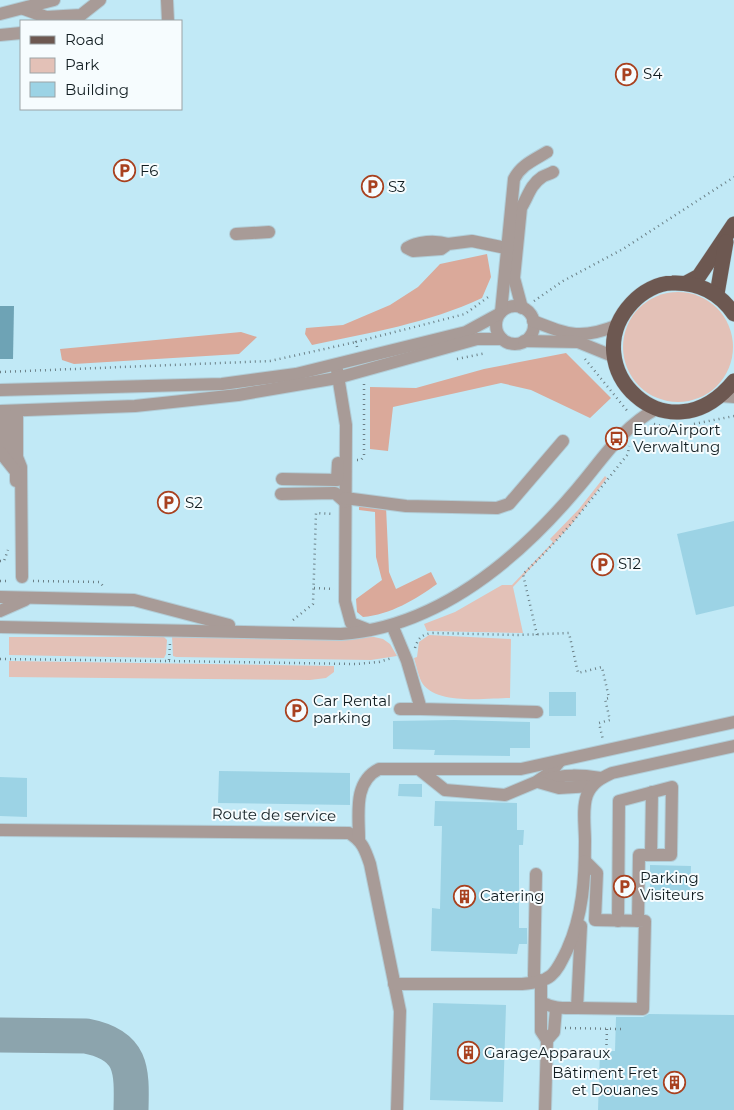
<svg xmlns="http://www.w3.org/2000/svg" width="734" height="1110" font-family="Montserrat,sans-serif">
	<rect width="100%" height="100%" fill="#d5f4ff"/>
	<path fill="#c1e9f6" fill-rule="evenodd" d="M0,0H734V1110H0ZM21,21H181V109H21Z"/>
	<g fill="#e3c1b7">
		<circle cx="678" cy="347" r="55"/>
		<path d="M605,476L607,478L571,525L513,587L523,633L427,631L424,624L455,612L502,585H512L553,542L550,539L579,509Z"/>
		<path d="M429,635L511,639L510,698C486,698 434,706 421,681C418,674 416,665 414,658L417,657L419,642Z"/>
		<path d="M172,636L342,638L374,637L383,639L390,644L397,656L371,660L176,657L173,656Z"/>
		<path d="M9,637H164L167,640L166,654L164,658L9,655Z"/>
		<path d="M9,661L334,666V672L326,678L310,680L9,677Z"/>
	</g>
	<g fill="#daa99a">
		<path d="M487,254L491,277L482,298C429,323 369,333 312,345L305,334L306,328L343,325L390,305L418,287L440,264Z"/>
		<path d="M241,332L257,337L239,354L74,364L62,360L60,349Z"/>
		<path d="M566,353L611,398L590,418L531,390L501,383L393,407L388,451L370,449V387L416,388L484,369Z"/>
		<path d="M359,503L386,507L389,572L396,589L431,572L437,584C416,599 390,615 363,617L357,612L356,599L382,580L376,557L375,512L359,510Z"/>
	</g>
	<path fill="#6ea3b5" d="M0,306H14L13,359H0Z"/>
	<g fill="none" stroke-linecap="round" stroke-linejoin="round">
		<path stroke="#8ca4ad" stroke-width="35" d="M0,1035L86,1036C133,1045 132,1070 131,1110"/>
	</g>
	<g fill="#9cd3e5">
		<path d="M734,521V606L696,615L677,534Z"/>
		<rect x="549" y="692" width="27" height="24"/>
		<path d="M454,720L530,722V748H510V756L434,755L435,750L393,749V721Z"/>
		<path d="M219,771L350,773V805L218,803Z"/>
		<path d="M0,777L27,778V817L0,816Z"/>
		<path d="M399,784H422V797L398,796Z"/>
		<path d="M435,801L517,803V830H524L523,845H519V928H527V944H519L517,954L431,951L432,908L440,909L442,826H434Z"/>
		<path d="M650,865L691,866L690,894L650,893Z"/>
		<path d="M433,1003L506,1005L503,1102L430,1100Z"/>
		<path d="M649,1014L734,1015V1110H598L600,1051H615L616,1017H643Z"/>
	</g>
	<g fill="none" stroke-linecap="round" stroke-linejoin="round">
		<defs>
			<g id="minor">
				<path d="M167,0L168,21"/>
				<path d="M24,9L46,17L81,15L100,0"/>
				<path d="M0,14L54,0"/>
				<path d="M0,35L21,33"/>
				<path d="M236,234L269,232"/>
				<path d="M448,244C436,240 417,241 407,248L413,251L441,249L448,244L472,241L506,248"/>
				<circle cx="515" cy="325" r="19"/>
				<path d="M522,308L514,278L521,208C528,197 530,185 542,177C545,175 550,174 553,172"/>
				<path d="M501,312L514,179C521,165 534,160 547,152"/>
				<path d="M533,321C569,335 581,340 618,325"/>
				<path d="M524,341L578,342L615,357"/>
				<path d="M337,370L346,425L345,601L351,623L369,630"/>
				<path d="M0,390L222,384L296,374L466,332L499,314"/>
				<path d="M721,396L734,397"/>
				<path d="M0,411L135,406L238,395L337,378L477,339H502"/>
				<path d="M5,411V451L10,460"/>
				<path d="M17,411V457L21,467L22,577"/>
				<path d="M0,452L16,472V481"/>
				<path d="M282,479L337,480L338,463"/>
				<path d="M281,494L335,493L345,502"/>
				<path d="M345,498L406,506L497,508L509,504L563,441"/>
				<path d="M0,597L134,600L229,625"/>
				<path d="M0,611L25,600"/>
				<path d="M392,625L407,661L421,709L537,712"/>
				<path d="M0,627L341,634C438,627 517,560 577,489C602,460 622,427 656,409"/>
				<path d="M400,709H421"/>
				<path d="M420,770L445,790L505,795L536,782L551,772L560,761"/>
				<path d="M544,780C564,774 581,775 601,778"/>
				<path d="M538,782L559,788L592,786"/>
				<path d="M0,830L349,833C362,841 365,849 370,864L400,1011L397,1110"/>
				<path d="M359,839C359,814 353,782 379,769H521L734,722"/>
				<path d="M651,855L652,792"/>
				<path d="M536,874L534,976L541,983V1002C554,1009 563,1008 577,1008L581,926"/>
				<path d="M618,921L619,801L672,787L671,855H639L638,921"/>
				<path d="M394,984H522C551,982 555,975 567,950C583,915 585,879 585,841C585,827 582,808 587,795C592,783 601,778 612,773L734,746"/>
				<path d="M541,1002V1031L547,1040"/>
				<path d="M577,1008L643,1009L645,921L595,920L597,873L585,861"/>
				<path d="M545,1110L547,1040L554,1032L556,1009"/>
			</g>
			<g id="major">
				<path d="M686,283L699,276L734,224"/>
				<path d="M717,294L726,242"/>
				<path d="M734,314C719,292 699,282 672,283C658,283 642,292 632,303C573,366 668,462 734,381"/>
			</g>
		</defs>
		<use href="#minor" stroke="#b2cdd7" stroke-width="14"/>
		<use href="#major" stroke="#b2cdd7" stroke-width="16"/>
		<g stroke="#6b8087" stroke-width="2.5" stroke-dasharray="1 4" stroke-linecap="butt">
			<path d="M534,301L563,281L623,249L734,177"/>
			<path d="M357,347L356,342L465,314L491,295"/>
			<path d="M457,359L486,353"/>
			<path d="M585,359L629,413"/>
			<path d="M0,372L270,361L356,342"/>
			<path d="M654,424L665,427L676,426"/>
			<path d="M694,424L734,416"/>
			<path d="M357,460H361L364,456V383"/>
			<path d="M0,561H4L8,550"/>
			<path d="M0,581H10"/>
			<path d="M33,581L100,582L103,586"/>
			<path d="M314,588L334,589"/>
			<path d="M293,620L313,604L316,513L334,514"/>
			<path d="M537,635L523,574C562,538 594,496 628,454L629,446"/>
			<path d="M415,648C418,638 422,634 433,633L518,635L569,633L578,673L602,667L609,698L605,699L610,720L599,723L603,740"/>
			<path d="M0,659L169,661L170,643"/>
			<path d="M169,661L356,664L379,662L392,658"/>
			<path d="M565,1028L621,1029"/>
			<path d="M606,1060L607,1028"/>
		</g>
		<use href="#minor" stroke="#a89b97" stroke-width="12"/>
		<use href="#major" stroke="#6d5851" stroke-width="15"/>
	</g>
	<defs>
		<symbol id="parking-ring" viewBox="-11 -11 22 22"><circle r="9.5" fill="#f6fcfe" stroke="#a8411f" stroke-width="1.5"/><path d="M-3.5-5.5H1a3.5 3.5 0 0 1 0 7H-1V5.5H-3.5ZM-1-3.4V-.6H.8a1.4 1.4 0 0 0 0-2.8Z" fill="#a8411f"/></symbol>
		<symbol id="bus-ring" viewBox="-11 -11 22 22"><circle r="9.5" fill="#f6fcfe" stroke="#a8411f" stroke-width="1.5"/><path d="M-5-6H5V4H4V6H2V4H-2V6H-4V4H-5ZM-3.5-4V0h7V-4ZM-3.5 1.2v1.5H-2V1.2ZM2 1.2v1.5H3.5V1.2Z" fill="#a8411f"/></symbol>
		<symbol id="building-ring" viewBox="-11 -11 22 22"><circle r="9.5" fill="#f6fcfe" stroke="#a8411f" stroke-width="1.5"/><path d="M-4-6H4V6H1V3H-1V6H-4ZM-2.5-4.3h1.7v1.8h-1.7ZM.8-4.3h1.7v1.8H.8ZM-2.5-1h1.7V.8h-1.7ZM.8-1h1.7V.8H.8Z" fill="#a8411f"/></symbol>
	</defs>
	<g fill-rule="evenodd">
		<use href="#parking-ring" x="614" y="62" width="25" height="25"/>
		<use href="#parking-ring" x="112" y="158" width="25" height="25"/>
		<use href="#parking-ring" x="360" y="174" width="25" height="25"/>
		<use href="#bus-ring" x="604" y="426" width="25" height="25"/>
		<use href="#parking-ring" x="156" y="490" width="25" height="25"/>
		<use href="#parking-ring" x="590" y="552" width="25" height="25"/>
		<use href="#parking-ring" x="284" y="698" width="25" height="25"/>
		<use href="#parking-ring" x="612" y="874" width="25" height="25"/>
		<use href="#building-ring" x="452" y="884" width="25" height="25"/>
		<use href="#building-ring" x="456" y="1040" width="25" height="25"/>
		<use href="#building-ring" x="662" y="1070" width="25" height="25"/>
	</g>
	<g text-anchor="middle" stroke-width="4" stroke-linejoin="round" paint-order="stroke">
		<g font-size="15" fill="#121e22" stroke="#f6fcfe" text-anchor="start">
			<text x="643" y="79">S4</text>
			<text x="140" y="176">F6</text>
			<text x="388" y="192">S3</text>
			<text x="633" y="435">EuroAirport<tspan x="633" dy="17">Verwaltung</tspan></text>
			<text x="185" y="508">S2</text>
			<text x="618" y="569">S12</text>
			<text x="313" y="706">Car Rental<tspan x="313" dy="17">parking</tspan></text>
			<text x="640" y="883">Parking<tspan x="640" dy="17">Visiteurs</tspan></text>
			<text x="480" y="901">Catering</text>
			<text x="484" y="1058">GarageApparaux</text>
			<text x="658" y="1078" text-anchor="end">Bâtiment Fret<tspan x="658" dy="17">et Douanes</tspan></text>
		</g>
		<g font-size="15" fill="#121e22" stroke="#f6fcfe">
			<text transform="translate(274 815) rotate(1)" y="5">Route de service</text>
		</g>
	</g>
	<rect x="20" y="20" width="162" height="90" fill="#f6fcfe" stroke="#9ba3a6"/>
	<rect x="30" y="36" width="25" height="8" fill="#6d5851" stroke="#9ba3a6"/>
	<text x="65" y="45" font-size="15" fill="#121e22">Road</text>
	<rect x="30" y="58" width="25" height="15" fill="#e3c1b7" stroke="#9ba3a6"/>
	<text x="65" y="70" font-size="15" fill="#121e22">Park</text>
	<rect x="30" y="82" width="25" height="15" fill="#9cd3e5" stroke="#9ba3a6"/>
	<text x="65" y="95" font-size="15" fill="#121e22">Building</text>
</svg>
